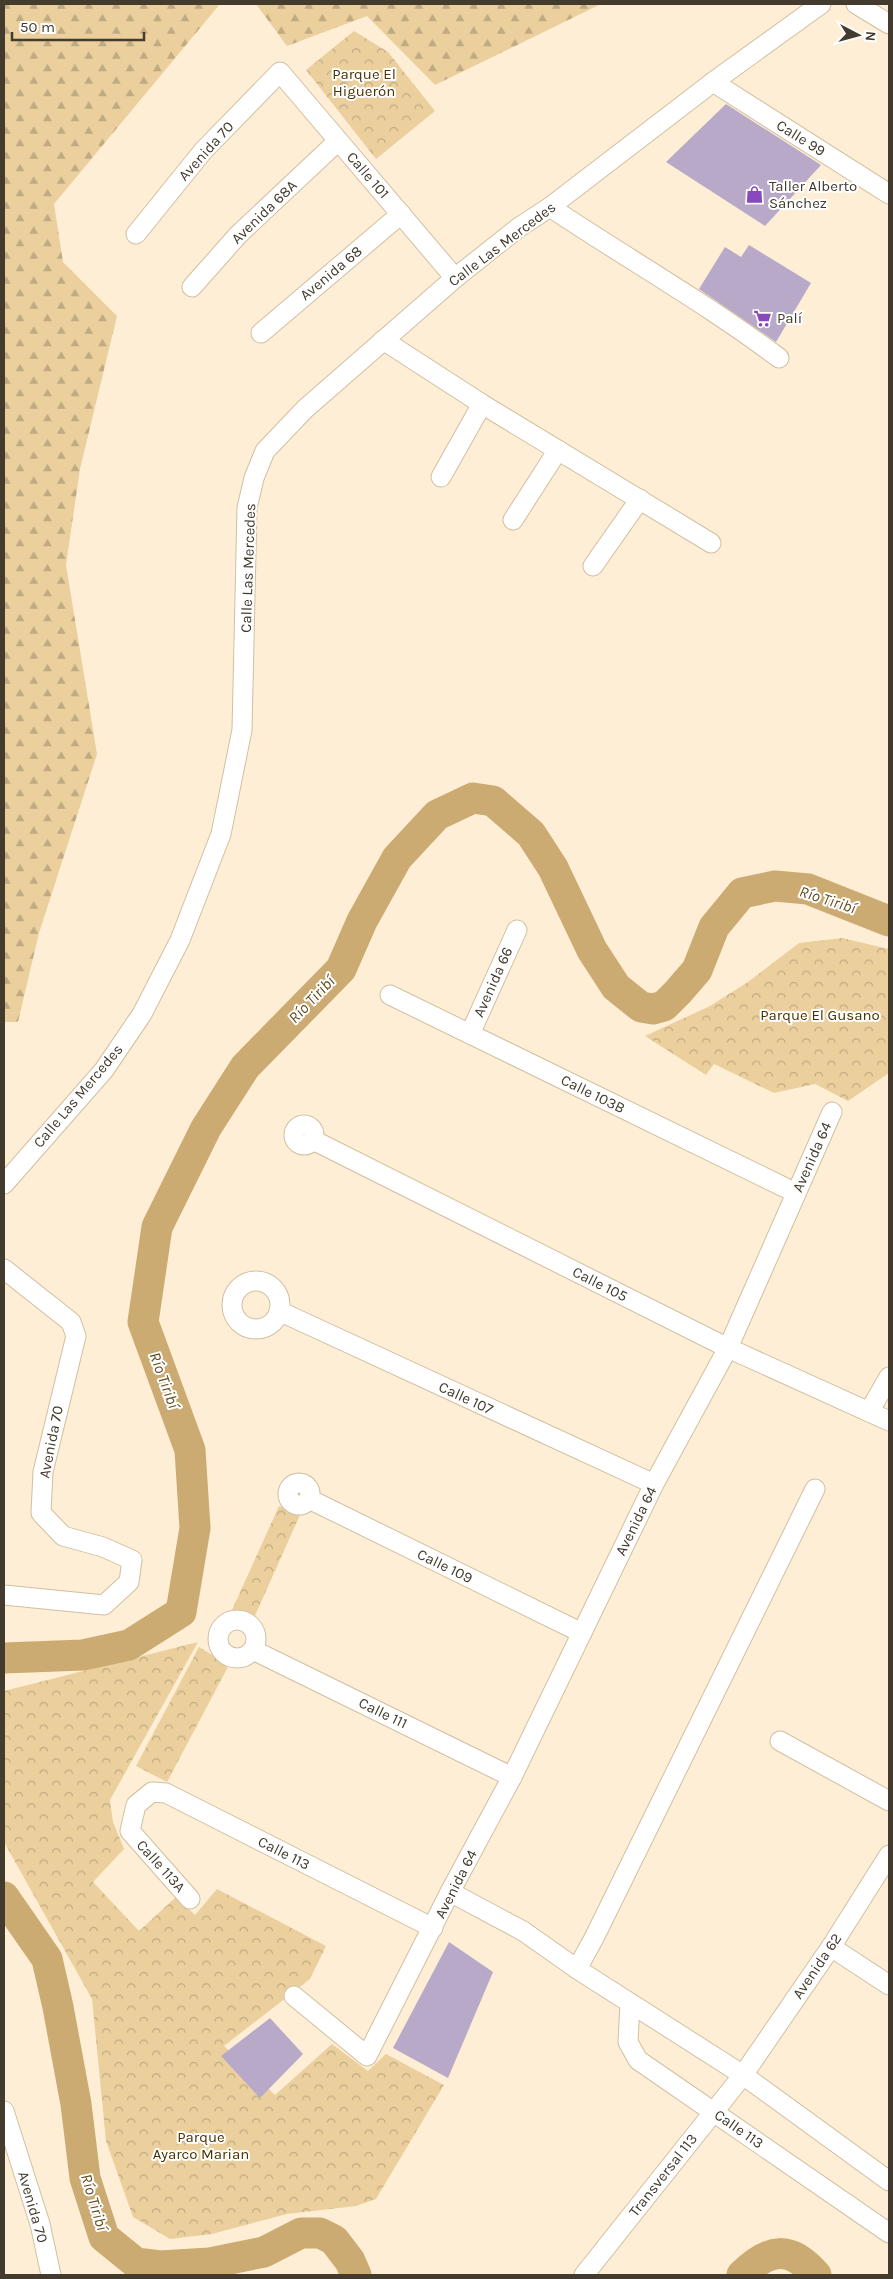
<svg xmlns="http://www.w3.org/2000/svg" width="893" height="2279" font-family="Karla,sans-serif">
	<defs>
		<pattern id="forest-firs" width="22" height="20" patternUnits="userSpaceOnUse" patternTransform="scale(1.25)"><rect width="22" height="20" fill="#ebd09e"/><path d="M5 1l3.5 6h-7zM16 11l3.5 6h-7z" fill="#c0aa81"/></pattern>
		<pattern id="park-crowns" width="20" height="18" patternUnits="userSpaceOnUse" patternTransform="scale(1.25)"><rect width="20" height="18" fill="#ebd09e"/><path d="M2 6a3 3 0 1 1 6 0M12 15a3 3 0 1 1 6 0" fill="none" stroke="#c0aa81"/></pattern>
	</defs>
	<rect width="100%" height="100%" fill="#fdeed5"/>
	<g fill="url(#forest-firs)">
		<path d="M4,4H220L54,204L63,262L117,316L80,469L66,565L97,754L39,933L18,1022H4Z"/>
		<path d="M256,4H601L435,85L367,16L287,46Z"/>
	</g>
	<g fill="url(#park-crowns)">
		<path d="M354,31L388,52L435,111L376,159L306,70Z"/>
		<path d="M842,938L889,949V1073L848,1101L815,1084L774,1093L714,1064L706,1075L645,1036L710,1006L748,982L799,943Z"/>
		<path d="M279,1506L300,1515L253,1620L232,1610Z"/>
		<path d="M198,1642L110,1800L113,1822L124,1849L93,1882L139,1931L176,1897L195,1915L217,1889L326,1946L310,1979L224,2046L275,2095L332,2044L368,2071L386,2054L444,2085L376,2199L356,2206L287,2214L212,2234L170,2239L133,2217L106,2141L92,1999L4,1842V1691Z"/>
		<path d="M199,1647L229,1665L167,1782L136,1766Z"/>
	</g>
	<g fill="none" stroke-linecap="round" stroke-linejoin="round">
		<g stroke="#cbab72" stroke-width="31">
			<path d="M4,1658L83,1655L129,1645L181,1612L195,1528L190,1450L143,1322L157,1227L206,1128L245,1067L341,969L362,921L397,858L437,815L473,798L493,801L531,834L553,868L592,950L616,987L641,1007L653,1009L664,1006L678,992L697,970L714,927L742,893L775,886L808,889L889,921"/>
			<path d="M4,1897L47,1959L58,2007L76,2104L85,2178L104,2237L136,2263L160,2266L210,2263L264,2252L301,2233H320L334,2240L350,2261L356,2275"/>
			<path d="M742,2275C769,2248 790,2245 816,2275"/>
		</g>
	</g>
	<g fill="#b7a9c7">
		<path d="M726,104L821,165L765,226L666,162Z"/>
		<path d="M749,245L811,283L776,342L699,289L725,247L741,257Z"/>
		<path d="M449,1942L493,1972L448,2078L393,2048Z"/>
		<path d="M270,2018L303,2054L260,2098L221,2056Z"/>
	</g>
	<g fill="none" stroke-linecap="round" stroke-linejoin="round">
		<defs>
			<g id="minor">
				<path d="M856,4L889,24"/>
				<path d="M713,82L889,194"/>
				<path d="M550,207C626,258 706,303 779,358"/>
				<path d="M136,234L203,151L280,72L455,278"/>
				<path d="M192,287L238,235L338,141"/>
				<path d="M261,333L401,214"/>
				<path d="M383,340L482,404L711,543"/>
				<path d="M441,477L482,404"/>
				<path d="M513,520L558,450"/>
				<path d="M593,566L640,499"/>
				<path d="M390,995L796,1193"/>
				<path d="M470,1034L517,930"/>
				<circle cx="304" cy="1135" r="10"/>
				<path d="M313,1140L728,1348L889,1421"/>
				<path d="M4,1184L104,1070L142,1014L180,940L221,834L242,730L247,508L254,478L265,451L305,409L455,278L518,228L550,207L713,82L821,4"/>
				<path d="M4,1269L71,1322L76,1336L43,1472L41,1513L63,1536L103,1547L132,1560L129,1582L104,1605L4,1595"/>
				<circle cx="256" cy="1305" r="24"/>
				<path d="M279,1311L654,1484"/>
				<path d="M869,1412L889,1377"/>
				<circle cx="299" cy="1494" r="11"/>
				<path d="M309,1499L582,1633"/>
				<circle cx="237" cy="1639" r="19"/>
				<path d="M253,1650L512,1777"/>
				<path d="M780,1741L889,1801"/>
				<path d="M450,1892L523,1931L577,1969L743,2075L889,2181"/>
				<path d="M190,1899L130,1831L136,1805L152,1792L166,1793L433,1928"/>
				<path d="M831,1947L889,1985"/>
				<path d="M577,1969L594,1938L815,1489"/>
				<path d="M294,1996L367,2056L450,1892L512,1777L654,1484L728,1348L832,1112"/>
				<path d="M630,2003L628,2042L638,2060L889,2233"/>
				<path d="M4,2111L40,2224L51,2275"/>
				<path d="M584,2275L743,2075L831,1947L889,1855"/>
			</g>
		</defs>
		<use href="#minor" stroke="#d1bfa1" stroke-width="21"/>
		<use href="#minor" stroke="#fff" stroke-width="19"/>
	</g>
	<defs>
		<symbol id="shop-bare" viewBox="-9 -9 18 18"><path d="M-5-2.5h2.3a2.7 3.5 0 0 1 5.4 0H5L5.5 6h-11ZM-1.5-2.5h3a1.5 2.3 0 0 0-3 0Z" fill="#8949be" stroke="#fff" stroke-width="2.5" paint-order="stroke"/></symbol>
		<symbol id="supermarket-bare" viewBox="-9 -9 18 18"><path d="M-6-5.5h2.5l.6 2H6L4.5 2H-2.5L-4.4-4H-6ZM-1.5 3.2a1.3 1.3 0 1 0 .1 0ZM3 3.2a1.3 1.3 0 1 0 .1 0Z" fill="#8949be" stroke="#fff" stroke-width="2.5" paint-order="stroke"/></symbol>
	</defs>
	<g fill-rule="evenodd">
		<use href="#shop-bare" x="742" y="182" width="25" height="25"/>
		<use href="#supermarket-bare" x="750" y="306" width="25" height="25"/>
	</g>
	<g text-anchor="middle" stroke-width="4" stroke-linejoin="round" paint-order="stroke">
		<g font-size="15" fill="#483200" stroke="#fff">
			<text x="364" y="79">Parque El<tspan x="364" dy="17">Higuerón</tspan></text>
			<text x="820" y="1020">Parque El Gusano</text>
			<text x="201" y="2142">Parque<tspan x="201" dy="17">Ayarco Marian</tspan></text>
		</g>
		<g font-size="15" fill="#423b2e" stroke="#fff">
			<text transform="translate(801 138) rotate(32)" y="5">Calle 99</text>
			<text transform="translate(206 151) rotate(-48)" y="5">Avenida 70</text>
			<text transform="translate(368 175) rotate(49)" y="5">Calle 101</text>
			<text transform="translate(264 212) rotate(-44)" y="5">Avenida 68A</text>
			<text transform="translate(502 244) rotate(-37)" y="5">Calle Las Mercedes</text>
			<text transform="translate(331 273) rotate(-40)" y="5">Avenida 68</text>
			<text transform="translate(248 568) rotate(-88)" y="5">Calle Las Mercedes</text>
			<text transform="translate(493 982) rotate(-66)" y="5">Avenida 66</text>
			<text transform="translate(593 1094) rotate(26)" y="5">Calle 103B</text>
			<text transform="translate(78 1096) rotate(-50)" y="5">Calle Las Mercedes</text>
			<text transform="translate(812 1157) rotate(-66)" y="5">Avenida 64</text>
			<text transform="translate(600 1284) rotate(27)" y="5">Calle 105</text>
			<text transform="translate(466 1398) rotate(25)" y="5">Calle 107</text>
			<text transform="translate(51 1442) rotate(-79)" y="5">Avenida 70</text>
			<text transform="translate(636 1521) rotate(-64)" y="5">Avenida 64</text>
			<text transform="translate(445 1566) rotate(26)" y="5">Calle 109</text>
			<text transform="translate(383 1713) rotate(26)" y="5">Calle 111</text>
			<text transform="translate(284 1853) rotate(27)" y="5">Calle 113</text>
			<text transform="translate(161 1866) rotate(48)" y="5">Calle 113A</text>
			<text transform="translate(456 1884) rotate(-63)" y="5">Avenida 64</text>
			<text transform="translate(817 1966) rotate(-56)" y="5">Avenida 62</text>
			<text transform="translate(739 2129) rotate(35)" y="5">Calle 113</text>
			<text transform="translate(663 2175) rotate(-52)" y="5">Transversal 113</text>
			<text transform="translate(33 2207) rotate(74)" y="5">Avenida 70</text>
		</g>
		<g font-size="15" fill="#423b2e" stroke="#fff" text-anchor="start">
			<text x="769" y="191">Taller Alberto<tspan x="769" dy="17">Sánchez</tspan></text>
			<text x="777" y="323">Palí</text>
		</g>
		<g font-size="16" font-style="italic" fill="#644d20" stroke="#fff">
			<text transform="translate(828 899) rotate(18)" y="6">Río Tiribí</text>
			<text transform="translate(311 999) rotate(-46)" y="6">Río Tiribí</text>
			<text transform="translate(165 1380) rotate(70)" y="6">Río Tiribí</text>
			<text transform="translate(95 2202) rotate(73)" y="6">Río Tiribí</text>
		</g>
	</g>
	<rect width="893" height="2279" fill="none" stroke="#423b2e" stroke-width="10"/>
	<g transform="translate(858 35) rotate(96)" stroke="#ffffff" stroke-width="4" paint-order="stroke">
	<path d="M0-4L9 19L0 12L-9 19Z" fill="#423b2e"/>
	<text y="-8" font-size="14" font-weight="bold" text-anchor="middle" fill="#423b2e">N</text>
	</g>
	<path d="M12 32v8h132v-8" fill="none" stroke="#423b2e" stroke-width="2.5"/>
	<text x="20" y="32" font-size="15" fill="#423b2e" stroke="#ffffff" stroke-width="4" paint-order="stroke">50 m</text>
</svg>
